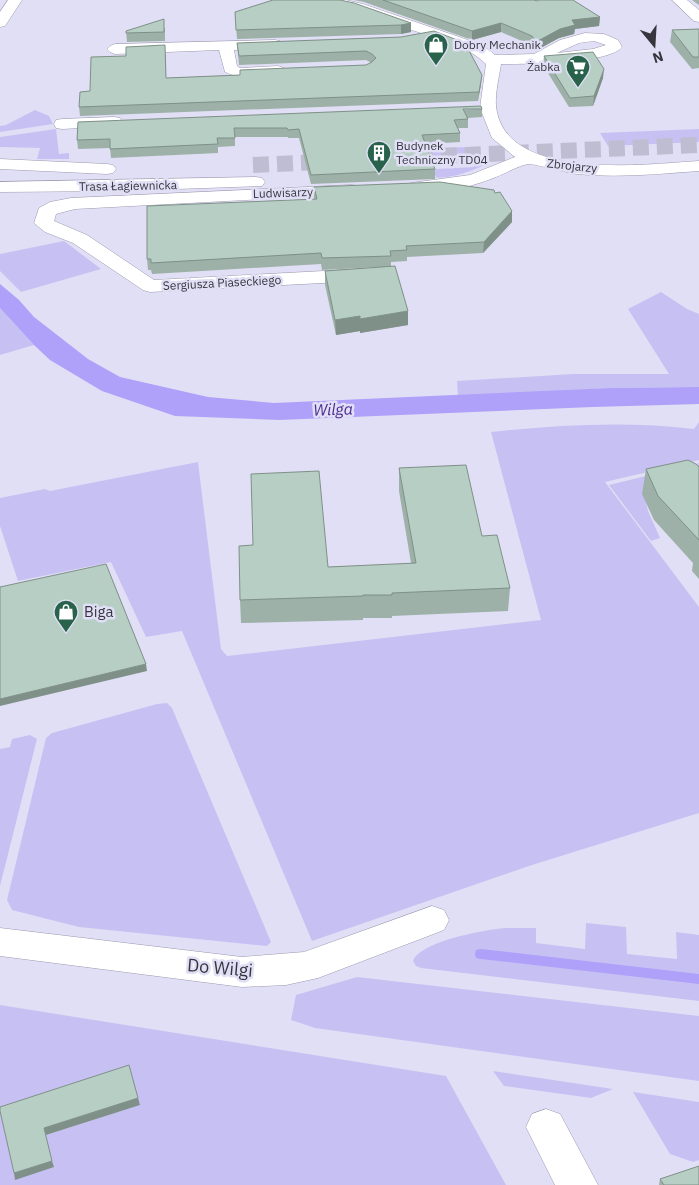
<svg xmlns="http://www.w3.org/2000/svg" width="699" height="1185" font-family="'IBM Plex Sans',sans-serif">
	<rect width="100%" height="100%" fill="#e1dff5"/>
	<g fill="#c7c1f3" fill-rule="evenodd">
		<path d="M35,110L49,116L53,124L0,132V126L6,125Z"/>
		<path d="M56,129L59,154L69,153V159H37L40,148L0,147V137Z"/>
		<path d="M699,129V142L608,146L600,133Z"/>
		<path d="M466,147L471,159L373,164L370,151Z"/>
		<path d="M487,164C471,171 450,180 432,177H436L432,167L436,169L474,167V165Z"/>
		<path d="M64,241L101,269L21,292L0,271V254Z"/>
		<path d="M661,292L687,309L699,314V387L611,388L458,396L457,381L573,374H669L628,309Z"/>
		<path d="M0,308L34,345L0,355Z"/>
		<path d="M699,422V460L605,482L699,607V813L532,865L312,941L182,631L146,637L111,562L18,581L0,526V498L45,489L50,491L198,462L221,649L227,656L541,620L491,432C558,425 627,421 694,429Z"/>
		<path d="M699,463V493L651,481L643,489L648,511L660,538L651,541L609,485Z"/>
		<path d="M167,703L172,708L271,942L267,946L79,927L12,910L7,900L46,738L52,733L157,704Z"/>
		<path d="M30,735L37,739L0,886V749L10,747L12,739Z"/>
		<path d="M586,923L626,927L627,954L677,959L676,932L699,935V1001L421,968L416,966L413,961C421,941 484,930 505,928C515,928 526,928 536,928V943L585,949Z"/>
		<path d="M357,977L699,1016V1081L315,1028L291,1020L296,995Z"/>
		<path d="M0,1005L446,1076L506,1185H0ZM139,1105L46,1135L1,1114Z"/>
		<path d="M493,1071L613,1089L591,1098L504,1086Z"/>
		<path d="M633,1092L699,1102V1160L693,1162L670,1154Z"/>
	</g>
	<path fill="#afa0f9" d="M0,284L19,300L34,317L88,359L120,377L208,397L274,403L611,388L699,387V404L593,407L279,420L175,416L102,391L50,360L34,345L0,308Z"/>
	<g fill="none" stroke-linecap="round" stroke-linejoin="round">
		<path fill="#afa0f9" fill-rule="evenodd" d="M481,949L699,974V984L481,959L476,958L475,954L476,950Z"/>
		<g stroke="#bfbdd1" stroke-width="16" stroke-dasharray="16 8" stroke-linecap="butt">
			<path d="M393,158L699,145"/>
			<path d="M253,165L343,161"/>
		</g>
		<defs>
			<g id="minor">
				<path d="M8,0H22L5,26L0,27V12Z"/>
				<path d="M320,0H346L363,4L468,40L489,50L495,55L534,54L560,40L585,33L604,34L618,40L622,47C609,64 524,64 501,64C499,78 495,92 496,106C504,183 647,164 699,161V171C658,174 617,178 577,174C568,173 532,163 528,164C518,166 506,173 496,177C474,186 434,197 411,191L408,187L411,183L470,175L515,157L492,138L480,108L486,64C469,47 443,41 421,33C388,22 356,11 322,3ZM594,41L606,45L593,49L557,53L579,43Z"/>
				<path d="M672,0H687L699,10V22L694,21Z"/>
				<path d="M275,40L280,41L282,44L280,47L234,50L237,66L240,68L278,66L284,68L286,71L284,74C265,79 243,80 225,72L219,50L115,54L110,52L107,49L110,46L115,44Z"/>
				<path d="M114,117L120,118L122,122L120,126L62,129L56,128L54,124L56,120L62,119Z"/>
				<path d="M352,185L358,186L361,190L358,194L75,209L56,214L54,221L87,235L154,280L361,269L368,271L371,275L368,279L361,281L150,292L143,290L73,243L45,232L34,223L39,208L50,202L71,198Z"/>
				<path d="M432,906L444,910L449,920L444,930L318,978L286,985L242,987L0,956V928L242,957L304,952Z"/>
				<path d="M546,1109L560,1114L598,1185H555L526,1127L532,1114Z"/>
			</g>
			<g id="major">
				<path d="M0,159L107,164L113,165L116,169L113,173L107,174L0,169Z"/>
				<path d="M256,177L262,178L265,182L262,186L120,191L0,192V182Z"/>
			</g>
		</defs>
		<use href="#minor" stroke="#9c99ae" stroke-width="1"/>
		<use href="#major" stroke="#9c99ae" stroke-width="1"/>
		<use href="#minor" fill="#fff" fill-rule="evenodd"/>
		<use href="#major" fill="#fff" fill-rule="evenodd"/>
	</g>
	<g fill="#9db1a8">
		<path d="M354,0H534L600,17L599,26L575,29L574,34L559,38L535,51L531,45L501,32L472,40L364,2Z"/>
		<path d="M692,0H699V5Z"/>
		<path d="M235,12L411,23V32L401,34L237,39Z"/>
		<path d="M165,28V41L127,42L126,31Z"/>
		<path d="M699,29V68L692,69L670,42L672,30Z"/>
		<path d="M401,37L481,84L478,101L80,116L79,107L90,91L166,54V78L240,75L366,65L372,63L366,60L239,65L237,43Z"/>
		<path d="M544,56L603,78L593,106L569,107L543,65Z"/>
		<path d="M482,109V117L468,118V128H458L460,133V142L426,144L435,169V179L311,184L299,138H288V137H235V146L218,147V153L111,158L110,148L78,149L77,140L78,122Z"/>
		<path d="M314,187L495,193L512,222L483,253L407,257V261L391,262V266L408,325L360,333V331L336,335L325,285V271L378,267L322,270L321,264L152,274L151,270H148L147,259L314,199Z"/>
		<path d="M699,467V579L692,571L693,563L654,520L642,494L646,469Z"/>
		<path d="M399,468L482,536L510,588L508,611L392,616V618H363V620L241,623L240,600L411,563L399,491Z"/>
		<path d="M660,1179L699,1185H659Z"/>
	</g>
	<g fill="#7f9088">
		<path d="M600,17L599,26L575,29L574,34L559,38L535,51L536,42L572,20Z"/>
		<path d="M411,23V32L401,34V25Z"/>
		<path d="M501,23V32L472,40V31Z"/>
		<path d="M604,69L603,78L593,106L594,96Z"/>
		<path d="M482,75L481,84L478,101L479,92Z"/>
		<path d="M512,211V222L483,253L484,242Z"/>
		<path d="M408,311V325L360,333V319Z"/>
		<path d="M360,316V331L336,335L335,320Z"/>
		<path d="M146,664L147,671L0,706V699Z"/>
		<path d="M138,1098L140,1105L46,1135L44,1128Z"/>
		<path d="M52,1161L54,1167L15,1180L14,1173Z"/>
	</g>
	<g fill="#b6cec3" stroke="#7f9088">
		<path d="M273,0H340L354,3L411,23L401,25L236,30L235,12Z"/>
		<path d="M383,0H534L537,1L539,0H573L600,17L572,20L575,25L560,29L536,42L532,36L501,23L472,31Z"/>
		<path d="M164,19V32L126,33V31Z"/>
		<path d="M699,29V57H693L672,30Z"/>
		<path d="M434,31L465,43L482,75L479,92L79,107L80,92L90,91L91,57L126,56V47L165,45L166,78L240,75V70L366,65L372,62L376,58L372,54L366,51L239,56L237,43L401,37Z"/>
		<path d="M593,52L604,69L594,96L570,98L544,56Z"/>
		<path d="M481,106L482,109H463L468,119L454,120L460,133L422,135L435,169L311,175L299,129L288,130L287,128H234L235,138H217L218,144L110,149V139L77,140L78,122Z"/>
		<path d="M440,182L494,190L495,193L500,192L512,211L484,242L406,246L407,250L390,251L391,256L322,258L321,253L151,263V259H147V206L317,199L314,187Z"/>
		<path d="M395,266L408,311L360,319V316L335,320L325,271Z"/>
		<path d="M688,460L696,464L699,467V540L658,496L646,469Z"/>
		<path d="M466,465L482,536L497,535L510,588L392,593V595H363V596L240,600L239,546L253,545L251,474L319,471L328,567L416,563L399,468Z"/>
		<path d="M106,564L146,664L0,699V587Z"/>
		<path d="M129,1065L138,1098L44,1128L52,1161L14,1173L0,1111V1107Z"/>
		<path d="M699,1166V1185H664L660,1179Z"/>
	</g>
	<defs>
		<symbol id="shop-pin" viewBox="-11 -11 22 30"><path d="M0 17L-7.5 6A9.5 9.5 0 1 1 7.5 6Z" fill="#28624b" stroke="#e1dff5"/><path d="M-5-2.5h2.3a2.7 3.5 0 0 1 5.4 0H5L5.5 6h-11ZM-1.5-2.5h3a1.5 2.3 0 0 0-3 0Z" fill="#fff"/></symbol>
		<symbol id="supermarket-pin" viewBox="-11 -11 22 30"><path d="M0 17L-7.5 6A9.5 9.5 0 1 1 7.5 6Z" fill="#28624b" stroke="#e1dff5"/><path d="M-6-5.5h2.5l.6 2H6L4.5 2H-2.5L-4.4-4H-6ZM-1.5 3.2a1.3 1.3 0 1 0 .1 0ZM3 3.2a1.3 1.3 0 1 0 .1 0Z" fill="#fff"/></symbol>
		<symbol id="building-pin" viewBox="-11 -11 22 30"><path d="M0 17L-7.5 6A9.5 9.5 0 1 1 7.5 6Z" fill="#28624b" stroke="#e1dff5"/><path d="M-4-6H4V6H1V3H-1V6H-4ZM-2.5-4.3h1.7v1.8h-1.7ZM.8-4.3h1.7v1.8H.8ZM-2.5-1h1.7V.8h-1.7ZM.8-1h1.7V.8H.8Z" fill="#fff"/></symbol>
	</defs>
	<g fill-rule="evenodd">
		<use href="#shop-pin" x="422" y="31" width="28" height="38"/>
		<use href="#supermarket-pin" x="564" y="53" width="28" height="38"/>
		<use href="#building-pin" x="365" y="139" width="28" height="38"/>
		<use href="#shop-pin" x="52" y="598" width="28" height="38"/>
	</g>
	<g text-anchor="middle" stroke-width="5" stroke-linejoin="round" paint-order="stroke">
		<g font-size="12" fill="#37363f" stroke="#e1dff5" text-anchor="start">
			<text x="454" y="49">Dobry Mechanik</text>
			<text x="560" y="71" text-anchor="end">Żabka</text>
			<text x="396" y="150">Budynek<tspan x="396" dy="14">Techniczny TD04</tspan></text>
		</g>
		<g font-size="12" fill="#37363f" stroke="#e1dff5">
			<text transform="translate(572 166) rotate(6)" y="4">Zbrojarzy</text>
			<text transform="translate(128 186) rotate(-1)" y="4">Trasa Łagiewnicka</text>
			<text transform="translate(283 193) rotate(-2)" y="4">Ludwisarzy</text>
			<text transform="translate(222 283) rotate(-3)" y="4">Sergiusza Piaseckiego</text>
		</g>
		<g font-size="15" fill="#37363f" stroke="#e1dff5" text-anchor="start">
			<text x="84" y="617">Biga</text>
		</g>
		<g font-size="16" font-style="italic" fill="#492b90" stroke="#e1dff5">
			<text transform="translate(333 409) rotate(-2)" y="6">Wilga</text>
		</g>
		<g font-size="18" fill="#37363f" stroke="#e1dff5">
			<text transform="translate(220 968) rotate(5)" y="6">Do Wilgi</text>
		</g>
	</g>
	<g transform="translate(654 45) rotate(162)" stroke="#e1dff5" stroke-width="4" paint-order="stroke">
	<path d="M0-4L9 19L0 12L-9 19Z" fill="#37363f"/>
	<text y="-8" font-size="14" font-weight="bold" text-anchor="middle" fill="#37363f">N</text>
	</g>
</svg>
